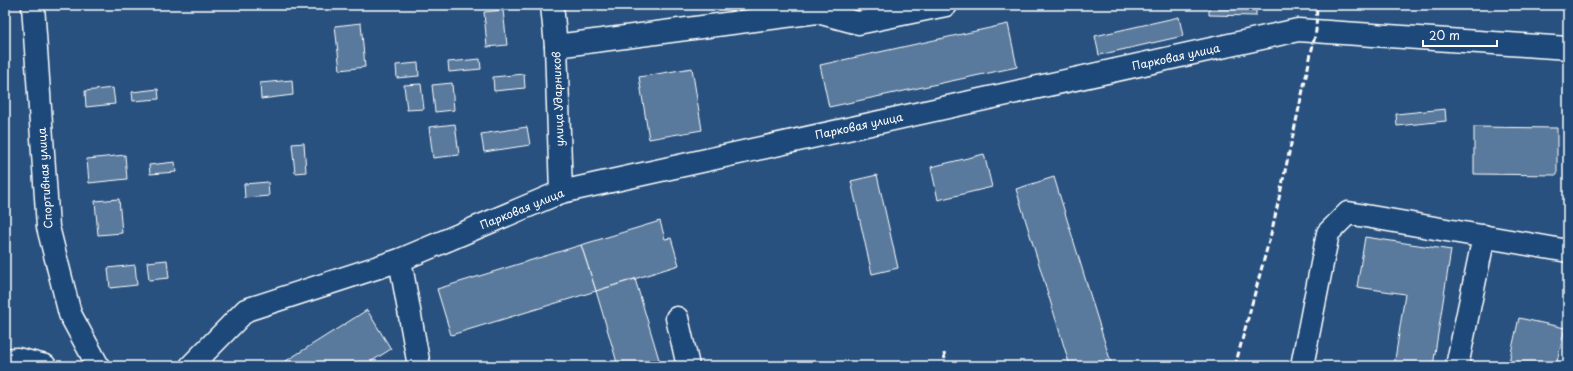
<svg xmlns="http://www.w3.org/2000/svg" width="1573" height="371" font-family="'Playpen Sans',sans-serif">
	<rect width="100%" height="100%" fill="#28517f"/>
	<filter id="ink" filterUnits="userSpaceOnUse"><feTurbulence type="fractalNoise" baseFrequency=".025" numOctaves="2"/><feDisplacementMap in="SourceGraphic" scale="8" xChannelSelector="R" yChannelSelector="G"/><feConvolveMatrix kernelMatrix="1 2 1 2 8 2 1 2 1" color-interpolation-filters="sRGB"/></filter>
	<g filter="url(#ink)">
		<g fill="#5a7a9d" stroke="#fff">
			<path d="M1209,5H1256V16L1209,15Z"/>
			<path d="M503,10L507,45L487,47L484,12Z"/>
			<path d="M1179,17L1183,36L1099,55L1095,36Z"/>
			<path d="M361,23L365,67L340,70L335,26Z"/>
			<path d="M1008,24L1017,67L829,107L820,65Z"/>
			<path d="M480,59L481,69L449,72L448,62Z"/>
			<path d="M418,63L419,76L397,78L396,65Z"/>
			<path d="M692,68L702,130L649,139L639,77Z"/>
			<path d="M524,74L525,88L494,91L493,77Z"/>
			<path d="M292,80L293,95L261,99L260,83Z"/>
			<path d="M452,83L454,110L435,112L432,85Z"/>
			<path d="M421,84L424,109L407,110L404,85Z"/>
			<path d="M113,88L115,104L86,107L85,91Z"/>
			<path d="M158,89L159,99L133,101L132,92Z"/>
			<path d="M1445,109L1446,121L1397,126L1396,114Z"/>
			<path d="M455,124L459,155L433,158L429,127Z"/>
			<path d="M527,127L530,145L484,152L481,134Z"/>
			<path d="M1474,127L1557,128V175L1474,174Z"/>
			<path d="M304,143L306,172L295,173L292,144Z"/>
			<path d="M984,154L992,187L938,200L931,167Z"/>
			<path d="M125,155L127,179L89,183L87,159Z"/>
			<path d="M175,162L176,172L150,174L149,165Z"/>
			<path d="M877,175L898,268L872,274L851,181Z"/>
			<path d="M1054,177L1112,366H1070L1016,189Z"/>
			<path d="M268,182L269,196L245,198L244,184Z"/>
			<path d="M119,199L122,233L98,235L95,201Z"/>
			<path d="M660,221L665,239L671,238L679,265L596,291L581,245Z"/>
			<path d="M1365,237L1451,250L1433,366H1394L1405,294L1357,287Z"/>
			<path d="M581,245L596,291L451,335L437,289Z"/>
			<path d="M167,260L169,278L149,280L147,262Z"/>
			<path d="M135,265L137,285L110,288L108,268Z"/>
			<path d="M635,279L661,366H618L596,291Z"/>
			<path d="M367,310L391,349L364,366H278Z"/>
			<path d="M1519,318L1565,328L1556,366H1508Z"/>
		</g>
		<g fill="none" stroke-linecap="round" stroke-linejoin="round">
			<defs>
				<g id="minor">
					<path d="M33,5L48,227L70,314L98,366"/>
					<path d="M817,12L858,23L946,5"/>
					<path d="M556,46L817,12L816,5"/>
					<path d="M561,192L1298,30L1568,48"/>
					<path d="M400,260L419,366"/>
					<path d="M677,318L688,366"/>
					<path d="M5,360L17,359L45,366"/>
					<path d="M1302,366L1328,233L1348,213L1568,251"/>
					<path d="M1457,366L1484,236"/>
				</g>
				<path id="major" d="M191,366L246,310L400,260L561,192L556,46L552,5"/>
			</defs>
			<use href="#minor" stroke="#fff" stroke-width="25"/>
			<use href="#major" stroke="#fff" stroke-width="25"/>
			<use href="#minor" stroke="#1f4a7a" stroke-width="22"/>
			<use href="#major" stroke="#1f4a7a" stroke-width="22"/>
			<g stroke="#fff" stroke-width="3" stroke-dasharray="6 3" stroke-linecap="butt">
				<path d="M944,353L946,366"/>
				<path d="M1235,366L1272,230L1316,31L1317,5"/>
			</g>
		</g>
	</g>
	<g text-anchor="middle" stroke-width="3" stroke-linejoin="round" paint-order="stroke">
		<g font-size="11" fill="#fff" stroke="#1f4a7a">
			<text transform="translate(1176 57) rotate(-12)" y="4">Парковая улица</text>
			<text transform="translate(558 99) rotate(-92)" y="4">улица Ударников</text>
			<text transform="translate(859 126) rotate(-12)" y="4">Парковая улица</text>
			<text transform="translate(45 178) rotate(-94)" y="4">Спортивная улица</text>
			<text transform="translate(522 209) rotate(-22)" y="4">Парковая улица</text>
		</g>
	</g>
	<rect width="1573" height="371" fill="none" stroke="#1f4a7a" stroke-width="20"/>
	<rect x="10" y="10" width="1553" height="351" fill="none" stroke="#fff" stroke-width="1.5" filter="url(#ink)"/>
	<path d="M1423 40v6h74v-6" fill="none" stroke="#ffffff" stroke-width="2"/>
	<text x="1429" y="40" font-size="12" fill="#ffffff" stroke="#1f4a7a" stroke-width="3" paint-order="stroke">20 m</text>
</svg>
